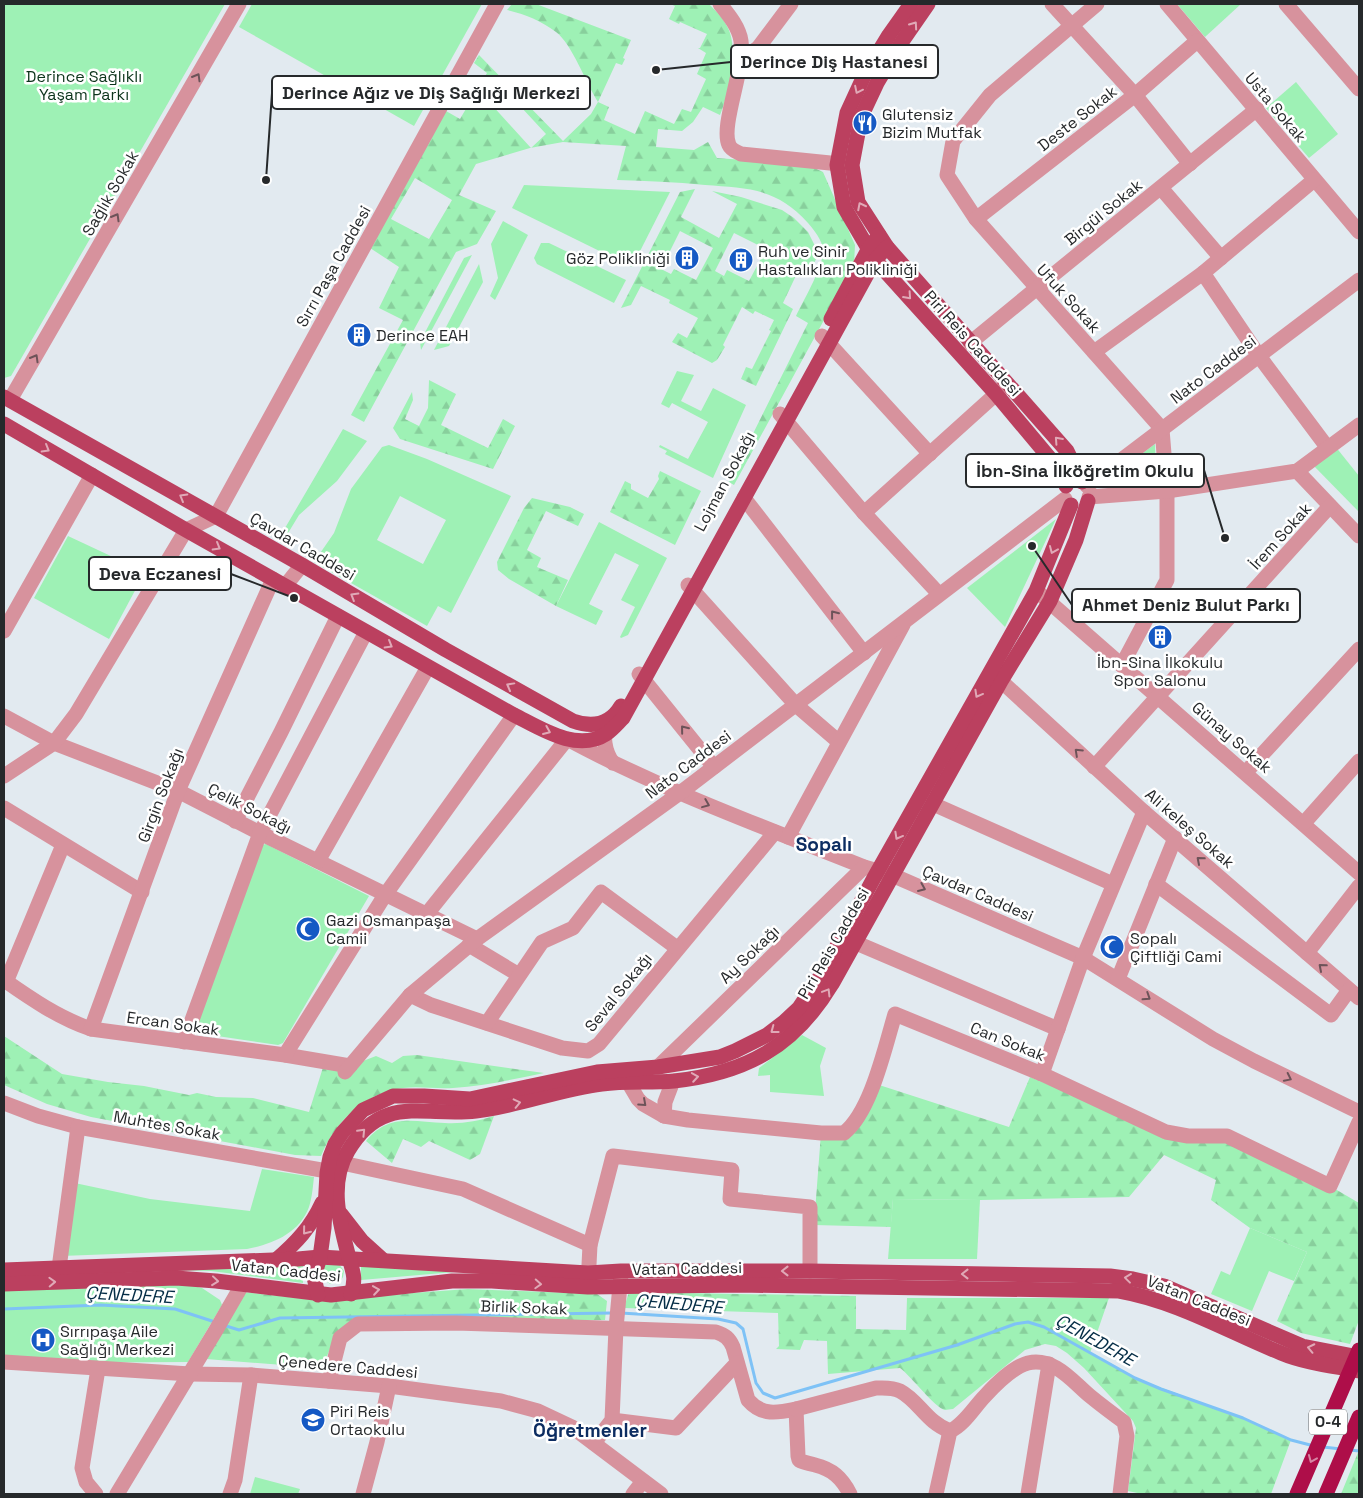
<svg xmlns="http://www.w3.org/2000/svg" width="1363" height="1498" font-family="'Space Grotesk',sans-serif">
	<defs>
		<pattern id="forest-firs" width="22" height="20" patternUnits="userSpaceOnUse" patternTransform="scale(1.25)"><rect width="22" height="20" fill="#9ef1b5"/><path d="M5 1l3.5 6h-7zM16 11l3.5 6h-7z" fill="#88cf9c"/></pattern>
	</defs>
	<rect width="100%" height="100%" fill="#e2eaf0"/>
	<g fill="#9ef1b5" fill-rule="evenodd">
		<path d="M4,4H225L11,376L4,378Z"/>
		<path d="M252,4H482L414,126L239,27Z"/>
		<path d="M1177,4H1241L1205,37Z"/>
		<path d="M1296,82L1338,134L1309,158L1266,108Z"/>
		<path d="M524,185L670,192L632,267L512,208Z"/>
		<path d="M503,221L528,235L495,300L490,296L498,278L491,244Z"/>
		<path d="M541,243H549L626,280L614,303L537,264L534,258Z"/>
		<path d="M472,255L421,350L420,342L464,258Z"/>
		<path d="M479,264L483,282L449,346L434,350Z"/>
		<path d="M677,371L694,375L681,401L701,411L713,388L746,405L713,478L665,454L667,451L659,447L660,445L688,459L708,422L672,403L669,408L661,404Z"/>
		<path d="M343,429L367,441L337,481L299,515L282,543L278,540Z"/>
		<path d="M389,445L427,459L511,496L451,613L438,606L427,626L314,562L334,533L351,489L382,447ZM400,496L446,520L423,564L377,540Z"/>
		<path d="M1335,446L1359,476V512L1312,464Z"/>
		<path d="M1056,519L1005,627L967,588Z"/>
		<path d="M599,522L667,558L628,635L621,638L620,637L635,607L621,600L639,565L615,553L589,604L603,611L596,625L556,606Z"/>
		<path d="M68,536L145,572L109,639L34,598Z"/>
		<path d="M266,844L369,896L283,1043L278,1045L197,1033L196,1029L261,845Z"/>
		<path d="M802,1035L826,1048L820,1066L824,1096L770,1092V1075L758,1076L759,1068Z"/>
		<path d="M262,1169L314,1177C313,1186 312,1198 309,1207C299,1234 272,1244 247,1249L61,1256L70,1182L150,1199L250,1211Z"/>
		<path d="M893,1199L980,1200L977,1259H888Z"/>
		<path d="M1250,1228L1307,1252L1294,1281L1269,1271L1252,1311L1211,1294L1221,1271L1230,1275Z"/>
		<path d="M361,1262L466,1271L361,1280Z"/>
		<path d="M303,1263V1283L211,1271L173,1270Z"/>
		<path d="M326,1263L339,1264L344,1271L343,1277L340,1282L330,1284L323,1279L321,1275Z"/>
		<path d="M185,1284L202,1288L220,1300L222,1305L188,1362L4,1363V1291Z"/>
		<path d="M255,1477L300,1489L298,1494H250Z"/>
	</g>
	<g fill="url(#forest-firs)" fill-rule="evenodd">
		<path d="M512,4H536L631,40L623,58L625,59L622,65L616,63L598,102L609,107L604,120L635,134L645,111L674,124L682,109L691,112L706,79L697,74L706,53L698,48H700L707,34L680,22L679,24L669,19L675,6L670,4H709C716,11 724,19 728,28C739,51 729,93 720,115L703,107L693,122L682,131L658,129L656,147L694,150L708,142L717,158L808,165L823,172L855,245L854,265L734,485L729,482L808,323L796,316C803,301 825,264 823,249C822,240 814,230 808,223C777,188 747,188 705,185C675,182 646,181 617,180L626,146L563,142L530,148L476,164L459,195L496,211L477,244L456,252L364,422L351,415L403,320L379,308L399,267L367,246L446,111L460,119L487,73L474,63L479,55L563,141L591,114L598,102C586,83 572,44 556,32C542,21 524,14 507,10ZM496,80L546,134L531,148L481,93ZM415,178L452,200L429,239L391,219Z"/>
		<path d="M695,189L681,217L719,238L737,204L712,191L741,197L782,210L794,218L808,232L817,250L816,259L811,270L801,265L783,303L793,309L756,386L741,379L746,367L752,369L771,331L769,330L774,320L755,311L753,314L742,307L723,345L725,347L717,360L712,363L672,342L678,333L687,338L698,318L669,303L670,300L641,286L631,305L621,308L680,192ZM680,231L713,248L696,280L674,269L671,274L661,269ZM734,233L766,249L749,281L727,270L724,276L715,271Z"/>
		<path d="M429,380L456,394L441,425L488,448L503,419L515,426L493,469L400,439L393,428L412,392L413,400L405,419L419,426L428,408Z"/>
		<path d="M1155,444L1156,479L1097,487Z"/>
		<path d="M660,471L701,491L675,545L610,512L625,481L631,484V489L648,498L659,479L658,476Z"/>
		<path d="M532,498L570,507L584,514L578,526L546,511L527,550L541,558L537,567L568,580L556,606L509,579L498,570L497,562L524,508Z"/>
		<path d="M4,1036L62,1074L108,1082L144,1086L189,1095L197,1093L216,1097L253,1098L309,1112L325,1061L350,1066L376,1056L392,1063L403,1056L417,1055L544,1073C514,1079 484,1086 453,1088C436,1089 419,1086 403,1088C364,1093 335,1122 321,1156L295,1155L91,1117L47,1104L4,1085Z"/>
		<path d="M1030,1077L1166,1132L1227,1136L1330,1186L1359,1203V1320L1350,1344L1301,1333L1277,1321L1307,1252L1250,1228L1211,1200L1216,1180L1164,1155L1129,1197L980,1200L893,1199L891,1227L814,1225L821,1133L840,1134L873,1083L1009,1127Z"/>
		<path d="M494,1116L480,1154L470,1160L429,1141L421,1147L403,1139L392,1163L366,1141C389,1113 413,1122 445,1123C462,1124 478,1121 494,1116Z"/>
		<path d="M468,1289L597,1294L607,1301L605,1320L352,1322L335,1337L322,1368L206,1359L243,1292L316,1300Z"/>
		<path d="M629,1292L856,1296V1329L906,1330L907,1298H1109L1090,1353L1135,1378L1243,1418L1291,1440L1271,1494H1142L1128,1491L1136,1428L1133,1421L1084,1368L1067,1353L1056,1346L1045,1344L1025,1350L953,1409C950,1409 947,1410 945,1410C935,1408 911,1376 900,1368L828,1374L827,1341L804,1340L800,1350L776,1349L779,1346L778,1313L624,1308Z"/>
		<path d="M1359,1450V1494H1341Z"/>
	</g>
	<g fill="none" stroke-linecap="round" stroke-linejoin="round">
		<g stroke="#7ec2f6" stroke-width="3">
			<path d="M4,1309L100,1305L175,1309L215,1322"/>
			<path d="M621,1313L718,1319L736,1323L743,1329L756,1383L763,1393L775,1398L957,1345L1015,1324L1028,1322L1044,1327L1135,1378L1161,1389L1243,1418L1291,1440L1314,1446"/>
			<path d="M223,1325L239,1330L280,1318L612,1313"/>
			<path d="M1323,1447L1341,1449"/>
			<path d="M1350,1450L1359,1451"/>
		</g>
		<g stroke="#d7929d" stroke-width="15">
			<path d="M720,4C728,14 739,27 741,41C745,69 720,126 729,145C731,150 737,152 741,154L850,165"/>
			<path d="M1052,4L1135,95L1190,164"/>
			<path d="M1097,4L990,95L953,141L947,175L976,219L1162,429L1167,491V580L1122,665"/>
			<path d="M1167,4L1359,232"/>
			<path d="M1286,4L1359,89"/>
			<path d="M742,59L758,48L791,4"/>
			<path d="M1161,188L1221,258"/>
			<path d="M976,219L1135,95L1197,41"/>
			<path d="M1203,273L1259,356L1327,447"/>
			<path d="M822,336L930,454"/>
			<path d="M970,343L1037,288L1257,109"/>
			<path d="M1094,352L1203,273L1314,180"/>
			<path d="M10,400L239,4"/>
			<path d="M780,414L864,513L939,594"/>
			<path d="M1297,471L1359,536"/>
			<path d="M1087,486L1359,280"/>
			<path d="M1089,497L1167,491L1297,471L1359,425"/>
			<path d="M744,498L864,653"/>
			<path d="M864,513L1006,385"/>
			<path d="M688,585L796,705L839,742"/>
			<path d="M285,586L302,565"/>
			<path d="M1039,593L1359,873"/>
			<path d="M4,631L92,475"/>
			<path d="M639,674L714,767"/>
			<path d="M1001,681L1144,812L1359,998"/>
			<path d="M4,716L54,743L178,791L260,833L477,939"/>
			<path d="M609,722C601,735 605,752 613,763"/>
			<path d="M1094,767L1330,506"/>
			<path d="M1246,772L1359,649"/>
			<path d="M4,776L54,743L76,714L186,530L216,516L497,4"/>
			<path d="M933,804L1113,884"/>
			<path d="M4,808L142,892"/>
			<path d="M235,821L281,732L338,616"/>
			<path d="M1304,823L1359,761"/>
			<path d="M788,837L903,625"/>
			<path d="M318,861L428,667"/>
			<path d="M1156,884L1331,1015L1349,990"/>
			<path d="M426,915L567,739C662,790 764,827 864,867L892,875L1083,958L1213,1039L1254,1061L1359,1112"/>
			<path d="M854,942L1058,1029"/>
			<path d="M469,945L519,975"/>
			<path d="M1307,953L1359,886"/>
			<path d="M1118,979L1175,838"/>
			<path d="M4,980C31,999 59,1018 91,1029L285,1055L350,1066"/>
			<path d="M6,982L63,845"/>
			<path d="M410,995L431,1005L562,1048L588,1051L599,1044L775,832"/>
			<path d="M487,1023L542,942L573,928L601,892L677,948"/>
			<path d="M91,1029L178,791L273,579"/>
			<path d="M184,1042L260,833L366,632"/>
			<path d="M285,1055L385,895L514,715"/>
			<path d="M658,1067L864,867"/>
			<path d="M345,1072L410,995L477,939L680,793L1065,499"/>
			<path d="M1042,1074L1083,958L1144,812"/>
			<path d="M628,1082L638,1099L643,1104L664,1116L688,1120L821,1133H844C871,1112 885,1047 895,1014L1042,1074L1166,1132L1188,1136H1227L1330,1186L1359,1122"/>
			<path d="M4,1103L38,1116L78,1127L327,1171"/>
			<path d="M664,1116L665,1102L673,1081"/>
			<path d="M342,1163L463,1189L590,1245"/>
			<path d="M59,1268L78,1127"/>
			<path d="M588,1285L590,1245L613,1156L732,1170L730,1199L810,1207V1271"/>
			<path d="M4,1362L190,1374L251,1375L389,1386L501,1401L538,1411L572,1427L661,1494"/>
			<path d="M329,1381L340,1338L358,1324L456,1323L716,1332C725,1335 729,1338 733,1347L748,1400C762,1416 777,1413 796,1409L798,1456L799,1460C804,1463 809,1463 815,1465C832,1469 842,1478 850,1494"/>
			<path d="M796,1409L876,1388C884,1388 892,1387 900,1391C919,1401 926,1422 950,1431"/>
			<path d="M612,1420L676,1428L737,1363"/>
			<path d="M594,1443L612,1420L616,1328L621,1275"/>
			<path d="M96,1494L86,1482L82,1468L98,1369"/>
			<path d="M117,1494L216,1330L242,1285"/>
			<path d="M230,1494L235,1480L251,1375"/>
			<path d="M363,1494L377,1442L389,1386"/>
			<path d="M633,1494L643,1481"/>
			<path d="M936,1494L950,1431C964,1425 975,1406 985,1396C996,1384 1013,1367 1028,1363C1055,1357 1073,1382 1090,1396C1101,1405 1113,1414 1124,1422L1127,1436L1120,1494"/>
			<path d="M1028,1494L1049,1364"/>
		</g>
		<g stroke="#bb405f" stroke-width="15">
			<path d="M911,4L889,35L864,76L847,113L837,165L844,207L875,260L996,394L1063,474L1066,486"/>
			<path d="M928,4L901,43L877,83L861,117L852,165L858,202L887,247L1067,451L1082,482"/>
			<path d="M831,319L868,250L879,235"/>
			<path d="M4,397L302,565L446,650L573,721C593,728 610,725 621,706"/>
			<path d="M4,424L186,530L514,715C540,728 577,753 606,734C612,730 617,724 623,718L875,260L887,247"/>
			<path d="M341,1214L362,1241L383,1260"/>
			<path d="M276,1260C296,1243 311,1227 322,1203"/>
			<path d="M4,1270L298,1259L320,1257L588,1273L621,1271H810L1110,1276L1133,1279L1164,1286L1302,1346L1359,1357"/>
			<path d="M4,1284L176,1278L216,1281L331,1295L452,1281H492L588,1287L740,1285L1119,1291C1176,1301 1227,1331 1281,1353C1305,1363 1333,1366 1359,1371"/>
			<path d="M351,1294C357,1276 352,1271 348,1254C339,1220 329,1183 348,1151C382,1093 424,1117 476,1111C519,1106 560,1089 602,1084C626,1081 650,1083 674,1081C746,1073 794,1047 832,984L1001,681L1050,601L1076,540L1088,501"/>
			<path d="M318,1295L314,1277L320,1257L324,1228L327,1173L330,1157L335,1144L342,1133L363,1110L393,1096H424L470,1099L597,1072L658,1067L720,1057L735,1051L767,1035L784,1022L799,1008L822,974L875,876L1036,591L1071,505"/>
		</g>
		<path stroke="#ae0e49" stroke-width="15" d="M1326,1494L1359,1417"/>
		<path stroke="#ae0e49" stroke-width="15" d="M1297,1494L1359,1350"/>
	</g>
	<defs><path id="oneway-chevron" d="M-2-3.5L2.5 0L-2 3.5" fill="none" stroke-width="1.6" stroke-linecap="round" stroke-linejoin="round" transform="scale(1.25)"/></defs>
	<g stroke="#e0a9b7">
		<use href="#oneway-chevron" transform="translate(914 25) rotate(-55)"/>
		<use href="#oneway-chevron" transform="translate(858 90) rotate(116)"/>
		<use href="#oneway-chevron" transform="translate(861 206) rotate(-117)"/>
		<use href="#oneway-chevron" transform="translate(908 296) rotate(48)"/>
		<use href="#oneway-chevron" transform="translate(1058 440) rotate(-132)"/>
		<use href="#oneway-chevron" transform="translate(46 449) rotate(30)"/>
		<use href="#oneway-chevron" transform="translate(183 497) rotate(-150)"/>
		<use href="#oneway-chevron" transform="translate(217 547) rotate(30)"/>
		<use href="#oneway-chevron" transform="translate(1053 550) rotate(113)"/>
		<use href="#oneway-chevron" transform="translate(354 596) rotate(-149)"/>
		<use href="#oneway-chevron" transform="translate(389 645) rotate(30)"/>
		<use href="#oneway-chevron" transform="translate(510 686) rotate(-151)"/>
		<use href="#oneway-chevron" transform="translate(978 694) rotate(119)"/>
		<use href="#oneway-chevron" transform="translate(547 731) rotate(23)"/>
		<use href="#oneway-chevron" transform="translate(898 836) rotate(119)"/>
		<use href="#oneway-chevron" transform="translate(827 992) rotate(-59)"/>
		<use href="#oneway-chevron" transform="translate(774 1030) rotate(143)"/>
		<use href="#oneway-chevron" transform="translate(695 1077) rotate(-9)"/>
		<use href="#oneway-chevron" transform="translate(517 1103) rotate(-13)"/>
		<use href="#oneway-chevron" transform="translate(362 1132) rotate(-46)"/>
		<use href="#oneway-chevron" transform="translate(306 1231) rotate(129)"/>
		<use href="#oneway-chevron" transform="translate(785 1271) rotate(-180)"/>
		<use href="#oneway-chevron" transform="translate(965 1274) rotate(-180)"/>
		<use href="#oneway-chevron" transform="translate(1128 1278) rotate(-173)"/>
		<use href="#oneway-chevron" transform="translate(215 1281) rotate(6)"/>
		<use href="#oneway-chevron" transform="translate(52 1282) rotate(-2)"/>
		<use href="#oneway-chevron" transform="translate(538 1284) rotate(3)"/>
		<use href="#oneway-chevron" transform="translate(376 1290) rotate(-8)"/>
		<use href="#oneway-chevron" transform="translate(1311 1348) rotate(-168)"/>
	</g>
	<g stroke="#6d5359">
		<use href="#oneway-chevron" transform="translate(197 77) rotate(-60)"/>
		<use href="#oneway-chevron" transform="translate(116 217) rotate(-60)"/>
		<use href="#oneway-chevron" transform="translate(35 358) rotate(-60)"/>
		<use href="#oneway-chevron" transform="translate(834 614) rotate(-128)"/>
		<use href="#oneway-chevron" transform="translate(684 729) rotate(-129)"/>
		<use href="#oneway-chevron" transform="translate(1078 752) rotate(-137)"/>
		<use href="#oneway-chevron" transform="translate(706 804) rotate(22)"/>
		<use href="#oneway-chevron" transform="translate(1200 860) rotate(-139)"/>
		<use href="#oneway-chevron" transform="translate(922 888) rotate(23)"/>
		<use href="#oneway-chevron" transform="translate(1322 967) rotate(-139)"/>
		<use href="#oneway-chevron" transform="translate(1147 997) rotate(33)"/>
		<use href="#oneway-chevron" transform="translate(1288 1078) rotate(26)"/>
		<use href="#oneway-chevron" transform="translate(643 1103) rotate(42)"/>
	</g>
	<use stroke="#d686a4" href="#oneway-chevron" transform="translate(1312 1459) rotate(113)"/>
	<defs>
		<symbol id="restaurant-disc" viewBox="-11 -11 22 22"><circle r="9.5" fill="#1559c4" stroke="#fff"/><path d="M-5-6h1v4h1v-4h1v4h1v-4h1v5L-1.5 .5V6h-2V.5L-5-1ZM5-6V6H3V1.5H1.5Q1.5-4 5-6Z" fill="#fff"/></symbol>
		<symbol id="building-disc" viewBox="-11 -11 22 22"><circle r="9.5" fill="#1559c4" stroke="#fff"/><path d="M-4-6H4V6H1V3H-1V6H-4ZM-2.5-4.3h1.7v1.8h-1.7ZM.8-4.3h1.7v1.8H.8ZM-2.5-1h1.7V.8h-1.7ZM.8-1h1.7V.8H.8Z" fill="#fff"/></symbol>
		<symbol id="mosque-disc" viewBox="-11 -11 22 22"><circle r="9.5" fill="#1559c4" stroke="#fff"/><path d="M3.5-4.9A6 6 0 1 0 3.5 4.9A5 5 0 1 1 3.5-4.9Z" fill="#fff"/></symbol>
		<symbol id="hospital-disc" viewBox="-11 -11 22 22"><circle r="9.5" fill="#1559c4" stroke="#fff"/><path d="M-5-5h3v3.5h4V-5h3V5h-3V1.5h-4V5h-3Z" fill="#fff"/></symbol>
		<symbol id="school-disc" viewBox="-11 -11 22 22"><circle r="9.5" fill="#1559c4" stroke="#fff"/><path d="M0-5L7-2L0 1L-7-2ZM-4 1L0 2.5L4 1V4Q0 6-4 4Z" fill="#fff"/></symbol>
	</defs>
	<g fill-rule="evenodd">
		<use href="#restaurant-disc" x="851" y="109" width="28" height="28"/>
		<use href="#building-disc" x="673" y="244" width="28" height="28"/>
		<use href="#building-disc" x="727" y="246" width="28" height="28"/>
		<use href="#building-disc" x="345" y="321" width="28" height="28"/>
		<use href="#building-disc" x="1146" y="623" width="28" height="28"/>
		<use href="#mosque-disc" x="294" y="915" width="28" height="28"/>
		<use href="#mosque-disc" x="1098" y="933" width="28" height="28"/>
		<use href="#hospital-disc" x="29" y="1326" width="28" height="28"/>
		<use href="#school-disc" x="299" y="1406" width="28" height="28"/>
	</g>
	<g text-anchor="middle" stroke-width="5" stroke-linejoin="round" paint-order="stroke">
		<rect fill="#fff" stroke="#67696b" stroke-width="1" x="1309" y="1409.5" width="38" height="25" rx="4"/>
		<g font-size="15" font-weight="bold" fill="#26292b">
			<text x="1328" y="1427">O-4</text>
		</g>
		<g font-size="16" fill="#0c341b" stroke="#fff">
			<text x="84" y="82">Derince Sağlıklı<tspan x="84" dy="18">Yaşam Parkı</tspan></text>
		</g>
		<g font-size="16" fill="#26292b" stroke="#fff">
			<text transform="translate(1276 107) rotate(50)" y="6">Usta Sokak</text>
			<text transform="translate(1077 118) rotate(-38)" y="6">Deste Sokak</text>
			<text transform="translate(110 193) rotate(-60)" y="6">Sağlık Sokak</text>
			<text transform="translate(1103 212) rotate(-39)" y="6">Birgül Sokak</text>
			<text transform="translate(333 266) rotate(-61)" y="6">Sırrı Paşa Caddesi</text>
			<text transform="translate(1069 298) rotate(48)" y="6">Ufuk Sokak</text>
			<text transform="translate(973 343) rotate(48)" y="6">Piri Reis Cadddesi</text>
			<text transform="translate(1213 369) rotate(-37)" y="6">Nato Caddesi</text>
			<text transform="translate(724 481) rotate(-62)" y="6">Lojman Sokağı</text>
			<text transform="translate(1280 536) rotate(-48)" y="6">İrem Sokak</text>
			<text transform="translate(303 546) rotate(30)" y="6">Çavdar Caddesi</text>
			<text transform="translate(1232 737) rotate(41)" y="6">Günay Sokak</text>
			<text transform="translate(688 764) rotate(-37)" y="6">Nato Caddesi</text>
			<text transform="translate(160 795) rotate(-69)" y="6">Girgin Sokağı</text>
			<text transform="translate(250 808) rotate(27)" y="6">Çelik Sokağı</text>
			<text transform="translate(1190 828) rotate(41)" y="6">Ali keleş Sokak</text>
			<text transform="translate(978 893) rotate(23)" y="6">Çavdar Caddesi</text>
			<text transform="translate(833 943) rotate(-60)" y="6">Piri Reis Caddesi</text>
			<text transform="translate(749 954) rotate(-44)" y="6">Ay Sokağı</text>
			<text transform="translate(618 992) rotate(-51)" y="6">Seval Sokağı</text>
			<text transform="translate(173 1023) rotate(8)" y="6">Ercan Sokak</text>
			<text transform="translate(1008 1041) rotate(22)" y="6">Can Sokak</text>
			<text transform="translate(167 1125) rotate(10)" y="6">Muhtes Sokak</text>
			<text transform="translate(687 1268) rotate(-1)" y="6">Vatan Caddesi</text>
			<text transform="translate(286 1270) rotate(6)" y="6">Vatan Caddesi</text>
			<text transform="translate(1199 1300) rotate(22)" y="6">Vatan Caddesi</text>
			<text transform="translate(524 1307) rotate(2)" y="6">Birlik Sokak</text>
			<text transform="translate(348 1366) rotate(5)" y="6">Çenedere Caddesi</text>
		</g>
		<g font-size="16" fill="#26292b" stroke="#fff" text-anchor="start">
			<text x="882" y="120">Glutensiz<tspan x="882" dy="18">Bizim Mutfak</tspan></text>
			<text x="758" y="257">Ruh ve Sinir<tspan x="758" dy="18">Hastalıkları Polikliniği</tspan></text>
			<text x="670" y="264" text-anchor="end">Göz Polikliniği</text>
			<text x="376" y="341">Derince EAH</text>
			<text x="1160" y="668" text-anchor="middle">İbn-Sina İlkokulu<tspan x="1160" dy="18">Spor Salonu</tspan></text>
			<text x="326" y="926">Gazi Osmanpaşa<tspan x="326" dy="18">Camii</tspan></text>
			<text x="1130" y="944">Sopalı<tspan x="1130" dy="18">Çiftliği Cami</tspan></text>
			<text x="60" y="1337">Sırrıpaşa Aile<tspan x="60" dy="18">Sağlığı Merkezi</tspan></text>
			<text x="330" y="1417">Piri Reis<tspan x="330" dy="18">Ortaokulu</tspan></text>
		</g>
		<g font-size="18" font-style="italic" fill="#052d46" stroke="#fff">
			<text transform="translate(129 1295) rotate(3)" y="6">ÇENEDERE</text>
			<text transform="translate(679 1304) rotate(5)" y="6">ÇENEDERE</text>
			<text transform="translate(1095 1340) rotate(29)" y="6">ÇENEDERE</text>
		</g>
		<g font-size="19" font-weight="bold" fill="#0d2d61" stroke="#fff">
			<text x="824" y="851">Sopalı</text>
			<text x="590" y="1437">Öğretmenler</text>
		</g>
	</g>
	<path fill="none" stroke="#26292b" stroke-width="2" d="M656 70L731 62M266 180L272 93M1225 538L1204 470M294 598L231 574M1032 546L1072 605"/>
	<g fill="#26292b" stroke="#fff" stroke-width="2">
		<circle cx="656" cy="70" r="5"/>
		<circle cx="266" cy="180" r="5"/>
		<circle cx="1225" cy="538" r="5"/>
		<circle cx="294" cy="598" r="5"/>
		<circle cx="1032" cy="546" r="5"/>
	</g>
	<g fill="#fff" stroke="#26292b" stroke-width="2">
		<rect x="731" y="45" width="207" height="33" rx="5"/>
		<rect x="272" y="76" width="318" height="33" rx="5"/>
		<rect x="966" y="454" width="238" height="33" rx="5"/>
		<rect x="89" y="557" width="142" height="33" rx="5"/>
		<rect x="1072" y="589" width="228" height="33" rx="5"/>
	</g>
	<g font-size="18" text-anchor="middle" font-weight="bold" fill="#26292b">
		<text x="834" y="68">Derince Diş Hastanesi</text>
		<text x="431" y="99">Derince Ağız ve Diş Sağlığı Merkezi</text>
		<text x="1085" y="477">İbn-Sina İlköğretim Okulu</text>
		<text x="160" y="580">Deva Eczanesi</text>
		<text x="1186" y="611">Ahmet Deniz Bulut Parkı</text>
	</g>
	<rect width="1363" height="1498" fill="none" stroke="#26292b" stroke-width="10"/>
</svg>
